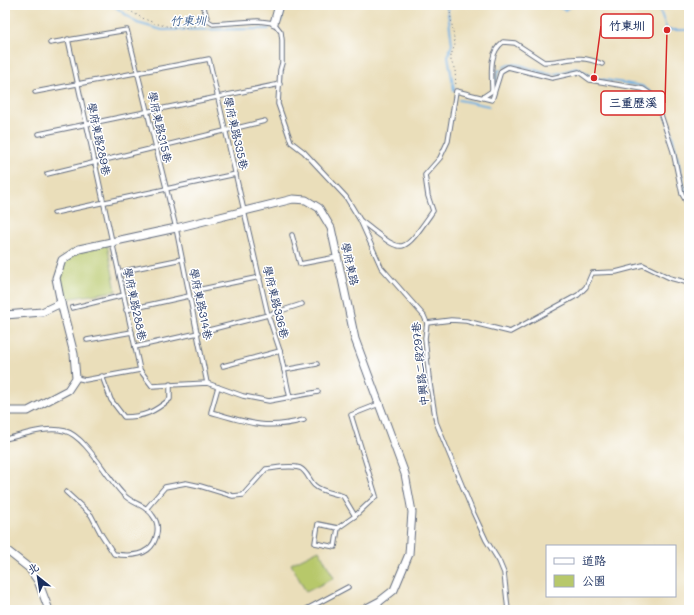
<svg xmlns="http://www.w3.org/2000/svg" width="694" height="615" font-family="Mali,'LXGW WenKai TC',sans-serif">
	<rect width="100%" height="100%" fill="#fff"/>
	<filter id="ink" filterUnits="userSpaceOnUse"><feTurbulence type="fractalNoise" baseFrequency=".025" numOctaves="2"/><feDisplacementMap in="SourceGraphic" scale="8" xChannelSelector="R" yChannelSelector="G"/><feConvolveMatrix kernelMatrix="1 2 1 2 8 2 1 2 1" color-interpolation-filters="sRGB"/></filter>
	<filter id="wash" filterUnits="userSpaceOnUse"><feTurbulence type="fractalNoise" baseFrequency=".012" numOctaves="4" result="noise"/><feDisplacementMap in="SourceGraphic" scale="16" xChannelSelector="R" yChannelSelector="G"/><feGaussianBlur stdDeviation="0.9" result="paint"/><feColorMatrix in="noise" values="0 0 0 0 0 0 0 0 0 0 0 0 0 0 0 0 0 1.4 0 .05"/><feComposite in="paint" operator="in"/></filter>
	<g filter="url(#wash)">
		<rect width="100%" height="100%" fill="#eadeba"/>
		<g fill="#b7c86b" stroke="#697c64">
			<path d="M107,244L116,291L66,299L58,269L71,251Z"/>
			<path d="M319,550L334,578L306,592L291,564Z"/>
		</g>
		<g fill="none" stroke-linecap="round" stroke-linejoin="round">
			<g stroke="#6fb0e3" stroke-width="2">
				<path d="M113,5L137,23L162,30L269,29"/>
				<path d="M447,5L452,44L448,56L454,90"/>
				<path d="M555,5L565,10L572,5"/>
				<path d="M658,5L667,30H689"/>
				<path d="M281,21L284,5"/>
				<path d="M504,67C518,58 538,75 553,74C560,74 569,70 577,68L594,78L642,86L652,93"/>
				<path d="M492,94L498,71L500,70"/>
				<path d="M655,95C671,108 680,181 689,202"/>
				<path d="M459,100L489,106"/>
			</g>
		</g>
	</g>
	<g filter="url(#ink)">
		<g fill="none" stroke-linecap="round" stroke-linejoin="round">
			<defs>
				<g id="lane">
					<path d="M203,5L208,21L213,24L258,21L274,23L281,32L282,40V63L280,70L278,104L291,142L304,152L346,197L360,220L381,267L424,316L427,323L425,338L429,378L436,422L473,512L486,540L499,561L504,573L508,610"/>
					<path d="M68,39L140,370L152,386L207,383L243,396L269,401L318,392"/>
					<path d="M50,43L127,30L176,228L207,383"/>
					<path d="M35,92L209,59L268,315L280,351L290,398"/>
					<path d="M483,97L492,91C492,75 488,53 503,42L515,43L544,62C568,62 576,53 602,64"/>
					<path d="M39,134L280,84"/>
					<path d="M47,174L265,121"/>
					<path d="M54,213L236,174"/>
					<path d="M361,221C405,254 400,258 433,211L428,196L425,175L440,158L448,141L456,91L492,100L501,71L508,67L552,78L579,72L590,80L643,89L655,97L673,151L682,194L689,206"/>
					<path d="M292,235L300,264L337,257"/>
					<path d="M119,272L182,259"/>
					<path d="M202,289L260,277"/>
					<path d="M72,308L124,295"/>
					<path d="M126,310L189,296"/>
					<path d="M427,323L451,320L466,321L510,332L578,295L586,287L592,273L616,272L643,265L670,278L689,283"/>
					<path d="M209,330L268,315L302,304"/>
					<path d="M87,340L132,332"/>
					<path d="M135,347L198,333"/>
					<path d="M223,366L280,351"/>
					<path d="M284,370L317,364"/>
					<path d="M102,376L111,400L124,417C144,417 154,412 170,399V384"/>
					<path d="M76,378L85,380L140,370"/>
					<path d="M218,387L211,412C248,423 266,430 304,420"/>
					<path d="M5,439C24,435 45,426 65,431C86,436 108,480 124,495C132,504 147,505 153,516C157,521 158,527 157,533C153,556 132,557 114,554L101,534L91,515L66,492"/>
					<path d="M146,509L165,487L186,483L200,486L233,496L243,495L266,469C276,468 290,465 300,468C307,471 309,480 314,485C321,492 334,493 343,496L355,516L376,496L351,415L379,404"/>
					<path d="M338,528L335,547L315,543L318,524L338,528L355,516"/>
					<path d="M305,610L348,587"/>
					<path d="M379,610L380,602"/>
				</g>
				<g id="street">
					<path d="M274,23L279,5"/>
					<path d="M61,303L56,278L62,260L79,249L176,228L293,199L306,200L319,208L331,228L355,339L405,474L412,512L409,554L394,590L380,601L363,610"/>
					<path d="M5,315L42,312L61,303L74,354L76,378L68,390L28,411H5"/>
					<path d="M5,549L29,568L38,581L49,610"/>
				</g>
			</defs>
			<use href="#lane" stroke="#636c7e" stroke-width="5.5"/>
			<use href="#street" stroke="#636c7e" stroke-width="9"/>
			<g stroke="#636c7e" stroke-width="1" stroke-dasharray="1 3" stroke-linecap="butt">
				<path d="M123,5C141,22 180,35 204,23"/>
				<path d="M449,5L455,45L451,55V61L455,70L456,87"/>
			</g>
			<use href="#lane" stroke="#fff" stroke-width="3.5"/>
			<use href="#street" stroke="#fff" stroke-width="7"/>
		</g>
	</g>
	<g text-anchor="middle" stroke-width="3" stroke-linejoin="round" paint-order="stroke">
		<g font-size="11" fill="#1b2f5e" stroke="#fff">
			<text transform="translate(160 127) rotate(77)" y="4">學府東路315巷</text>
			<text transform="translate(236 133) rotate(77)" y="4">學府東路335巷</text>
			<text transform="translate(99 139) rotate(78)" y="4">學府東路289巷</text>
			<text transform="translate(350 264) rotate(77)" y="4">學府東路</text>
			<text transform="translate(276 302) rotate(76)" y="4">學府東路336巷</text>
			<text transform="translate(135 304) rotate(78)" y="4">學府東路288巷</text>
			<text transform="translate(201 304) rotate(78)" y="4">學府東路314巷</text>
			<text transform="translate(420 364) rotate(-96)" y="4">中興路二段297巷</text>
		</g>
		<g font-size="12" font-style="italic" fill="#385c8d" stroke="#fff">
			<text transform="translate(188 21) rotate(-1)" y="4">竹東圳</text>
		</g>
	</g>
	<path fill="none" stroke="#d62828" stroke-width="1.5" d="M594 78L601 26M667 30L665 103"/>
	<g fill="#d62828" stroke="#fff" stroke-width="1.5">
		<circle cx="594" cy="78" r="4"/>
		<circle cx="667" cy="30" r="4"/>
	</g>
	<g fill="#fff" stroke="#d62828" stroke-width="1.5">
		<rect x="601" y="14" width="52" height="24" rx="4"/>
		<rect x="601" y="91" width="64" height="24" rx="4"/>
	</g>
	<g font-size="12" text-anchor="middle" font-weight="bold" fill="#1b2f5e">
		<text x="627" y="30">竹東圳</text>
		<text x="633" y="107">三重歷溪</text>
	</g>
	<rect width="694" height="615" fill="none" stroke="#fff" stroke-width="20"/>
	<rect x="546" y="545" width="130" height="52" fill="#ffffff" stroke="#a4acbf"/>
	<rect x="554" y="558" width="20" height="6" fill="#ffffff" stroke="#a4acbf"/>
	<text x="582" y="565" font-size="12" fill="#1b2f5e">道路</text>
	<rect x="554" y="575" width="20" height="12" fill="#b7c86b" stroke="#a4acbf"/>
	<text x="582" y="585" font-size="12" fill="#1b2f5e">公園</text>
	<g transform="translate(38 577) rotate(330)" stroke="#ffffff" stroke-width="3" paint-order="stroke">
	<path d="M0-3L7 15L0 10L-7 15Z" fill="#1b2f5e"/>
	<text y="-6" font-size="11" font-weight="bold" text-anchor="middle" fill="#1b2f5e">北</text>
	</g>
</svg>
